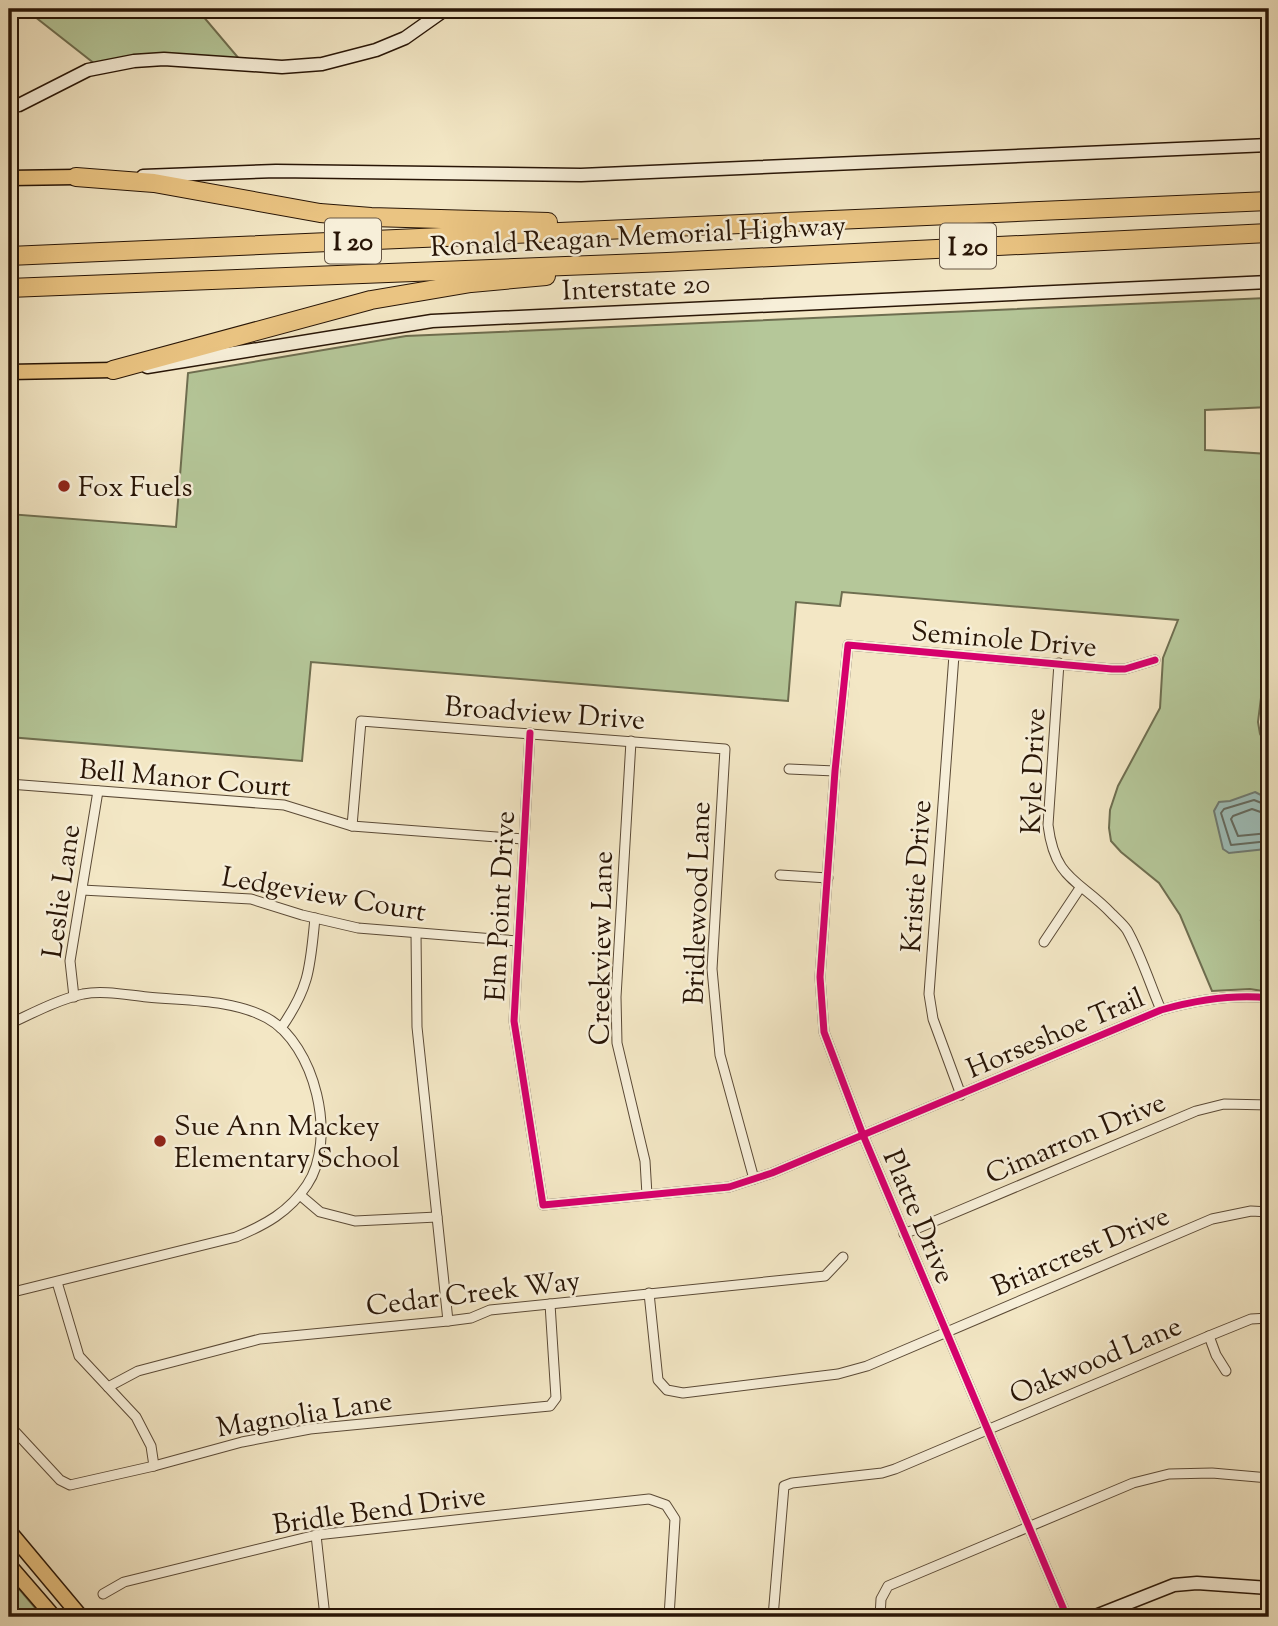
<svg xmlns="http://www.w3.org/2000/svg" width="1278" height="1626" font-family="'Sorts Mill Goudy',serif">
	<rect width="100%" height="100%" fill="#f3e7c5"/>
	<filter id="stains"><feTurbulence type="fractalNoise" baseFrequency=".00286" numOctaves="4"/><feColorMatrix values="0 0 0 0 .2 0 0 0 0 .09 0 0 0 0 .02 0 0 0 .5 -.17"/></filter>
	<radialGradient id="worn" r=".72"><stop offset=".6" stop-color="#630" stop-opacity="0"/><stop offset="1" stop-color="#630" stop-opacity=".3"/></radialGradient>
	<g fill="#b5c799" stroke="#6e6e50" stroke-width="2">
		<path d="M25,9H197L241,61L95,64Z"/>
		<path d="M1266,298L1269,346V407L1205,410V450L1269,454V633L1258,722L1260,734L1269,750V910L1261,920L1269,925V992L1250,989L1212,991L1180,915L1159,883L1121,852L1111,841L1109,828L1110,810L1118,786L1160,708L1163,658L1178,620L842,592L840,606L796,602L788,701L311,662L302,761L9,737V514L176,527L188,373L406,336Z"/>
		<path d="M9,1577L43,1617H9Z"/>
	</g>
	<path fill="#9dbfbb" stroke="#6e7b73" stroke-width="2" d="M1255,792L1265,797L1269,804V845L1266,849L1229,853L1223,849L1214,811L1219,802L1230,801Z"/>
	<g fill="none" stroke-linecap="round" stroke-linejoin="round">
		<g stroke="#626a60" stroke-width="2">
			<path d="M1269,806L1254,800L1224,809L1221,813L1231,845L1269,841"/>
			<path d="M1269,815L1252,809L1233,816L1231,819L1238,836L1269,833"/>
		</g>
		<defs>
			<g id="street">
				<path d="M954,655L929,994L933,1019L961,1095"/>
				<path d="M1059,663L1048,825C1055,881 1079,879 1112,914C1117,919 1123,924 1127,930C1141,955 1150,984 1161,1010"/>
				<path d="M530,733L514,1021L543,1205L729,1187L772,1173L1161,1010C1197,1000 1232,994 1269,998"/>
				<path d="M631,741L616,997L617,1043L645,1161L647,1195"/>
				<path d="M789,769L835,771"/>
				<path d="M9,784L284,805L352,826L523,839"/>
				<path d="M352,826L361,721L725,749L712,969L720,1055L754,1179"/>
				<path d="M780,875L828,878"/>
				<path d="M82,890L251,899L302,915L358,928L518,941"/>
				<path d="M416,933L417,1027L448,1321"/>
				<path d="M1044,942L1080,888"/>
				<path d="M74,997L70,961L98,791"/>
				<path d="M9,1024C33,1013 57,1000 83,994C103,990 127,995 147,997C186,1001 232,999 267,1018C315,1044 338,1139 307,1185C289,1212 265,1225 236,1237L9,1293"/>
				<path d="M281,1028C310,987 310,967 315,918"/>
				<path d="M300,1195L320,1212L355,1221L437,1217"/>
				<path d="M904,1234L1196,1111L1224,1104L1269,1105"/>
				<path d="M57,1282L79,1356L136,1417L151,1446L154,1466"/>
				<path d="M649,1293L658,1380L667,1390L683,1393L838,1374L867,1366L1212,1219L1251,1211L1269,1212"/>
				<path d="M1209,1336L1216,1355L1226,1371"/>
				<path d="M108,1387L138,1371L260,1339L448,1321L471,1318L490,1310L825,1276L843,1257"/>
				<path d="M9,1425L60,1480L70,1485L154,1466L242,1442L310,1429L550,1406L556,1398L550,1304"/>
				<path d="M316,1535L325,1617"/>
				<path d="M103,1594L124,1582L316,1535L649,1499L666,1505L675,1519L669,1617"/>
				<path d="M528,1617L558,1614L560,1617"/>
				<path d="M773,1617L784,1486L792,1483L882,1473L895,1469L1209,1336L1251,1319L1269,1318"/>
				<path d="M880,1617L881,1599L888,1586L1133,1483L1169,1474L1212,1473L1269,1478"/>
				<path d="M1067,1617L863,1135L824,1032L820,977L835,771L848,645L1112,669H1125L1155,660"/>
			</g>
			<g id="secondary">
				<path d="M9,107L19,105L88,70L134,61L164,59L282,67L322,64L376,50L405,38L446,9"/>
				<path d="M143,176L276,171L581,175L1269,145"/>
				<path d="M147,367L432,321L1269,282"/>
				<path d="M1093,1617L1174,1585L1197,1583L1269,1588"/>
			</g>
			<g id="primary">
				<path d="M9,178L76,177"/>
				<path d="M9,372L113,370"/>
				<path d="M9,1531L81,1617"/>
				<path d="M9,1565L54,1617"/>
			</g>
			<g id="highway">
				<path d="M76,177L154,183L320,213L371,217L548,222"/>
				<path d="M9,256L1269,201"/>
				<path d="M9,288L667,262L1269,233"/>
				<path d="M113,370L371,300L471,283L546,276"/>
			</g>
		</defs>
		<use href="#street" stroke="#5b4a36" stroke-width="11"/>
		<use href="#secondary" stroke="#281506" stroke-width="15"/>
		<use href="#primary" stroke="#281506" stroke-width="17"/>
		<use href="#highway" stroke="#281506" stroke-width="20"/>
		<use href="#street" stroke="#f7efd9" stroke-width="9"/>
		<use href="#secondary" stroke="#f7efd9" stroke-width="12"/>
		<use href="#primary" stroke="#eac482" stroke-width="14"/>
		<use href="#highway" stroke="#eac482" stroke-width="18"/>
		<defs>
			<g id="cycleway">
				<path d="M530,733L514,1021L543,1205L729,1187L772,1173L1161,1010C1197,1000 1232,994 1269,998"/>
				<path d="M1067,1617L863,1135L824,1032L820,977L835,771L848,645L1112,669H1125L1155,660"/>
			</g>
		</defs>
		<use href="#cycleway" stroke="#f7efd9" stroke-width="11"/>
		<use href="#cycleway" stroke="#d6006c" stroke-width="7"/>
	</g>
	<g fill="#8f2418" stroke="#f7efd9" stroke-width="2.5">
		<circle cx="64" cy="486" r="7"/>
		<circle cx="160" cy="1141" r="7"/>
	</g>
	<g text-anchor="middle" stroke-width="5" stroke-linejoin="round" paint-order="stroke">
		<g fill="#f7efd9" stroke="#665645" stroke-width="2">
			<rect x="325" y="218.5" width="56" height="45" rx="5"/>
			<rect x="940" y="223.5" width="56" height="45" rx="5"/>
		</g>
		<g font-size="26" font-weight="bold" fill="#281506">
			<text x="353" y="250">I 20</text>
			<text x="968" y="255">I 20</text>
		</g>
		<g font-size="28" fill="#281506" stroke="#f7efd9">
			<text transform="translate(638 235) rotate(-3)" y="10">Ronald Reagan Memorial Highway</text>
			<text transform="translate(636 286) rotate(-3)" y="10">Interstate 20</text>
			<text transform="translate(1004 638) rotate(5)" y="10">Seminole Drive</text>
			<text transform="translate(545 712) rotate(4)" y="10">Broadview Drive</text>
			<text transform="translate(1032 771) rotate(-88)" y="10">Kyle Drive</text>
			<text transform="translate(185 777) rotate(5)" y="10">Bell Manor Court</text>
			<text transform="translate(915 876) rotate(-86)" y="10">Kristie Drive</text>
			<text transform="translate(60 891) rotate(-82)" y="10">Leslie Lane</text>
			<text transform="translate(324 893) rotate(10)" y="10">Ledgeview Court</text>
			<text transform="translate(696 903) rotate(-88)" y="10">Bridlewood Lane</text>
			<text transform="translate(499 906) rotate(-87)" y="10">Elm Point Drive</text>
			<text transform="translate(600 948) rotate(-89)" y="10">Creekview Lane</text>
			<text transform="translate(1055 1032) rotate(-23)" y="10">Horseshoe Trail</text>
			<text transform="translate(1075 1137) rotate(-23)" y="10">Cimarron Drive</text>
			<text transform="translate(920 1216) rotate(67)" y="10">Platte Drive</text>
			<text transform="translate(1080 1250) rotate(-23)" y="10">Briarcrest Drive</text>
			<text transform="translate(473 1292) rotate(-7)" y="10">Cedar Creek Way</text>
			<text transform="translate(1095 1359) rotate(-23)" y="10">Oakwood Lane</text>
			<text transform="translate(304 1413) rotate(-9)" y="10">Magnolia Lane</text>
			<text transform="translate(379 1509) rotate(-8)" y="10">Bridle Bend Drive</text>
		</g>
		<g font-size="28" fill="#281506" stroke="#f7efd9" text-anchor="start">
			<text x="78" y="496">Fox Fuels</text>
			<text x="174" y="1135">Sue Ann Mackey<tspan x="174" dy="32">Elementary School</tspan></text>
		</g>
	</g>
	<rect width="1278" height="1626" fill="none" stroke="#f3e7c5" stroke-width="35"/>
	<rect x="10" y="10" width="1257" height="1605" fill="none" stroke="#281506" stroke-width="3.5"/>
	<rect x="18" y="18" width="1243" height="1591" fill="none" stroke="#281506" stroke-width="2"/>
	<rect width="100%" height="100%" filter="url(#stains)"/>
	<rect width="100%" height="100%" fill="url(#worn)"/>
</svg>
